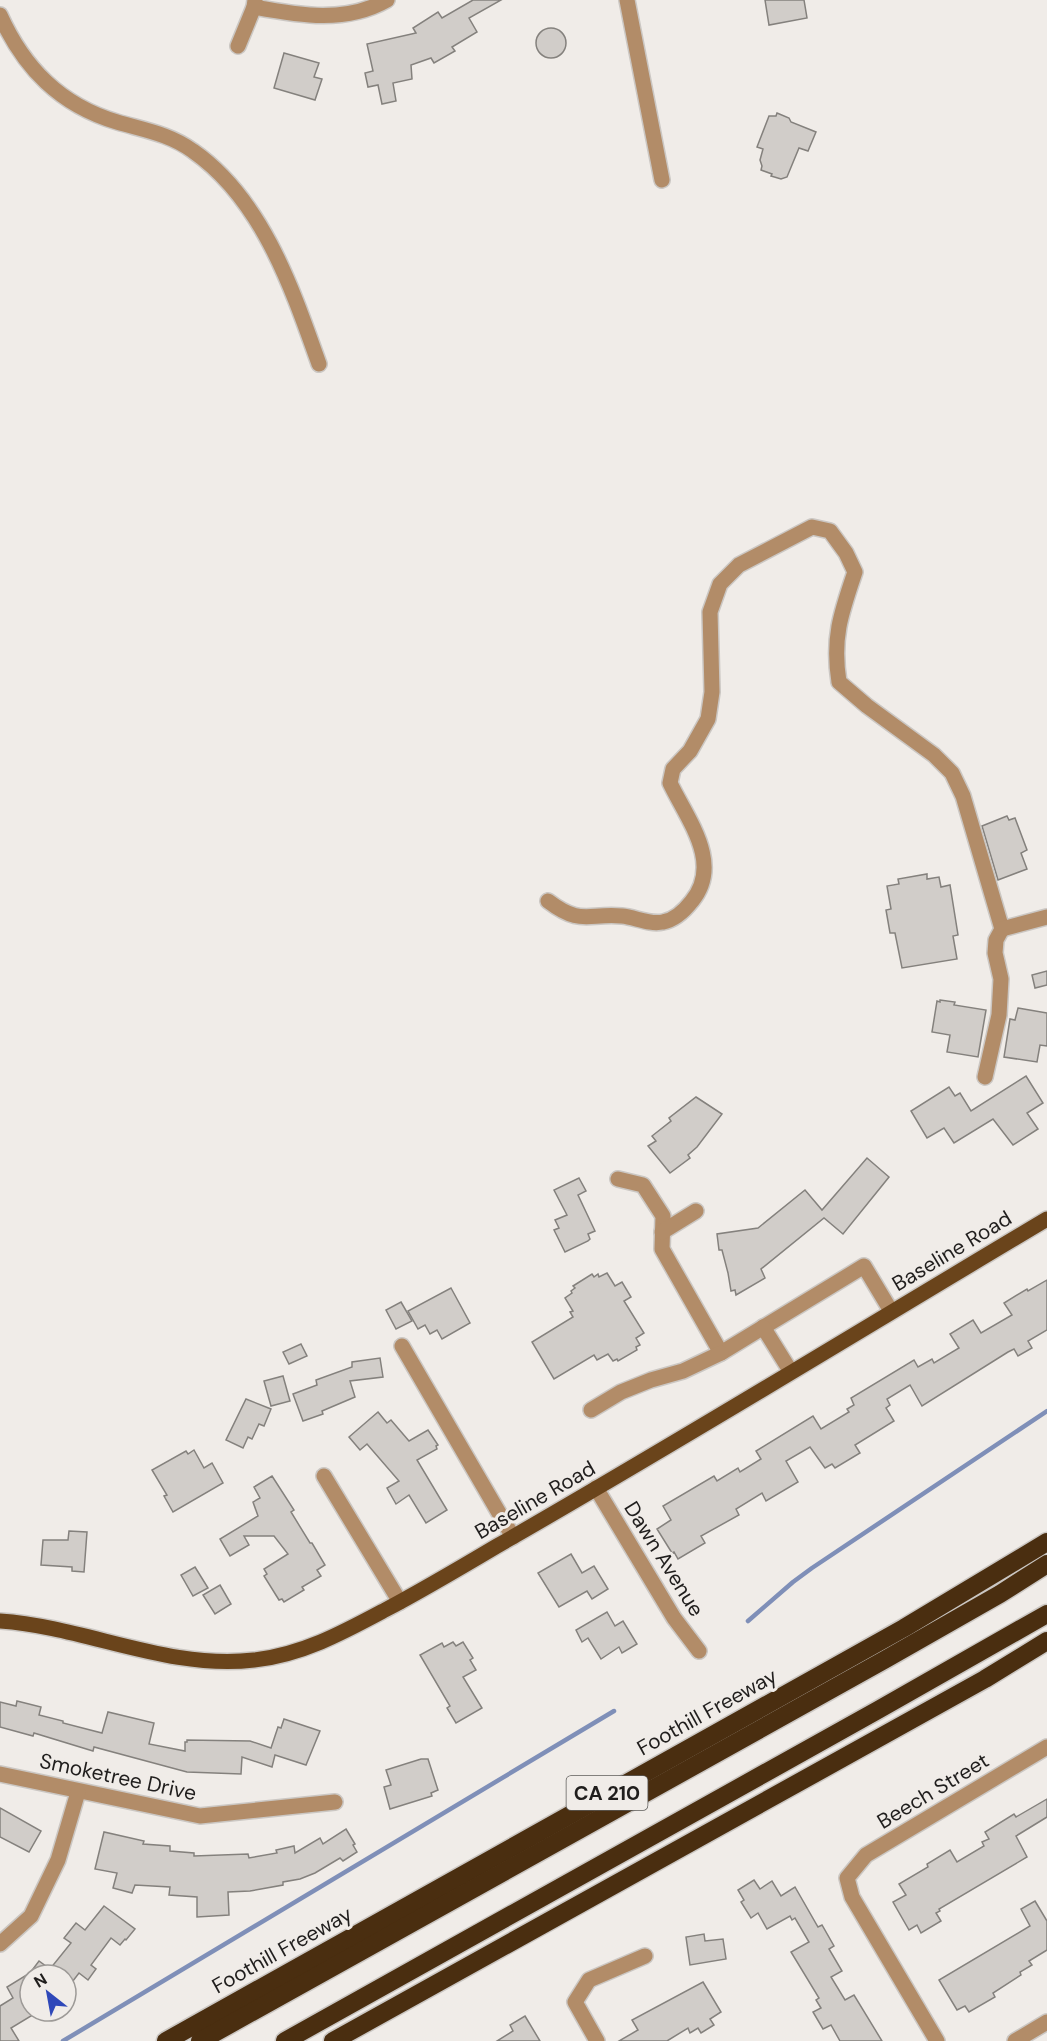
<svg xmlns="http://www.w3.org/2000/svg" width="1047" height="2041" font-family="'DM Sans',sans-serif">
	<rect width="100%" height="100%" fill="#f0ece8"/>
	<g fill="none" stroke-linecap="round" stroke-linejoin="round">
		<g stroke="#7f8fb8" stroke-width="4.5">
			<path d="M748,1621L793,1582L812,1568L1047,1411"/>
			<path d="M63,2041L614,1711"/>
		</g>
	</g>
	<g fill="#d1cdc9" stroke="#84817d" stroke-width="1.5">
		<path d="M473,0H501L469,18L477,32L452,47L455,51L434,63L431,58L411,65L412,79L393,83L396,101L382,104L378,85L368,87L365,73L373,71L367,44L416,33L413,28L438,12L442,18Z"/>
		<path d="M765,0H804L807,18L769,25Z"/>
		<circle cx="551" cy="43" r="15"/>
		<path d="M284,53L319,63L314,77L322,79L315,100L274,88Z"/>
		<path d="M777,113L789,118L791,122L816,132L808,151L799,148L787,177L781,179L771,176L772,174L761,170L762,166L760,160L763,149L757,147L769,116H776Z"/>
		<path d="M1007,816L1009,820L1015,818L1027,850L1021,853L1027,869L998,880L982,826Z"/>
		<path d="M927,874V879L939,877L941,887L950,885L958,935L953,936L957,959L902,968L895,933H890L886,910L891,909L887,886L899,884L898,879Z"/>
		<path d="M1047,971V985L1035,988L1032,975Z"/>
		<path d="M940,1000L955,1002L954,1005L986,1010L978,1057L947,1052L950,1035L932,1032L937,1001L940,1002Z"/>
		<path d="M1018,1008L1047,1013V1046L1040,1045L1037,1062L1004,1057L1010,1019L1015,1020Z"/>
		<path d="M1026,1076L1043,1103L1027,1113L1038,1129L1013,1145L993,1119L954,1143L944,1128L927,1138L911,1111L949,1087L955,1096L960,1093L971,1111Z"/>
		<path d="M696,1097L722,1114L697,1147L688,1155L690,1158L670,1173L648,1146L656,1141L652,1136L671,1121L669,1118Z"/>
		<path d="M867,1158L889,1177L843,1234L824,1218L761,1269L765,1278L736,1295L735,1290L731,1291L728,1273L722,1250H719L717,1234L758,1228L805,1190L822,1210Z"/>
		<path d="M579,1178L586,1191L578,1195L595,1231L588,1234L590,1239L588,1241L565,1252L554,1230L559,1228L555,1220L567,1215L554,1190Z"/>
		<path d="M607,1273L615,1286L622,1282L631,1297L624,1301L644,1333L636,1338L640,1345L636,1347L637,1350L618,1361L617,1359L613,1361L608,1354L597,1360L594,1355L554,1379L532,1342L573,1317L570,1312L573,1311L565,1298L572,1293L571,1291L575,1288L573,1286L592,1274L594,1277L598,1274L599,1277Z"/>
		<path d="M1047,1280V1330L1028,1341L1032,1348L1018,1356L1014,1349L1008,1352L922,1406L910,1385L887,1399L890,1405L886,1408L894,1421L855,1445L860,1453L835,1468L832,1464L825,1468L810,1447L786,1461L798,1482L766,1501L762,1493L736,1509L739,1515L701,1536L705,1543L678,1559L674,1552L672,1553L657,1529L671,1520L663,1506L714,1476L717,1481L738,1468L740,1472L761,1459L756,1451L813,1416L821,1429L849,1412L847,1409L854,1405L851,1398L914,1360L918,1367L932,1359L934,1363L959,1348L950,1334L973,1320L981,1333L1012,1315L1004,1303L1027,1289L1028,1291Z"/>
		<path d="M451,1288L470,1323L442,1339L437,1330L430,1334L425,1325L418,1329L408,1311Z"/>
		<path d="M401,1302L412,1321L396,1329L386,1310Z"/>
		<path d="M301,1344L307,1356L289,1364L283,1352Z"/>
		<path d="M380,1358L383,1377L350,1381L355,1397L322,1411L323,1414L303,1421L293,1394L317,1385L316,1380L352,1367V1362Z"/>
		<path d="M283,1376L290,1401L271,1406L264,1381Z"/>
		<path d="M246,1399L271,1409L264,1426L259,1424L252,1439L248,1437L243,1448L226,1440Z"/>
		<path d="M378,1412L387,1423L391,1420L409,1441L428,1430L438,1445L436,1446L437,1449L417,1460L447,1510L426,1523L409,1495L396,1504L387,1488L399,1481L367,1444L360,1450L349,1437Z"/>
		<path d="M194,1450L204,1468L212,1463L223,1483L173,1512L164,1496L167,1495L152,1470L186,1451L188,1454Z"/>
		<path d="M272,1476L294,1510L291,1512L310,1543H312L325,1565L317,1570L321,1576L302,1587L304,1590L284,1602L282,1599L279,1600L264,1576L267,1574L264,1569L288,1554L274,1536H244L249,1545L230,1556L220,1539L258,1516L253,1502L260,1498L254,1487Z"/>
		<path d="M69,1531L87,1532L84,1572L72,1571V1567L41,1565L43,1540H68Z"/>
		<path d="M571,1554L582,1573L594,1566L608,1589L592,1599L587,1591L559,1607L538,1573Z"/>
		<path d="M195,1567L208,1588L193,1596L181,1575Z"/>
		<path d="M220,1585L231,1604L215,1614L203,1595Z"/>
		<path d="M607,1612L615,1626L623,1621L637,1644L622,1653L619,1647L601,1659L588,1638L582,1642L576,1630Z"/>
		<path d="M453,1642L456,1646L463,1642L473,1658L470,1660L476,1670L463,1677L482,1708L456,1723L447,1708L450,1706L420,1655L442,1643L444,1647Z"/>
		<path d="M17,1701L41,1707L39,1715L63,1721V1723L102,1733L108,1712L154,1723L149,1744L185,1751V1742H187V1740L250,1741L271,1748L278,1727L281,1728L284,1719L320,1731L306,1765L275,1755L272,1767L242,1757L241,1774L187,1772L94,1747L93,1751L34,1733L33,1736L0,1727V1702L16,1706Z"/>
		<path d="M421,1759H428L438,1790L431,1793L432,1796L390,1809L384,1787L391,1785L386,1770Z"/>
		<path d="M1047,1799V1817L1016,1836L1027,1857L939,1909L940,1911L936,1913L941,1921L921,1933L917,1925L909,1930L893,1902L906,1895L899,1884L928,1867L927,1864L950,1850L957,1862L984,1846L982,1842L989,1839L985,1832L1014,1814L1016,1817Z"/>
		<path d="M0,1808L41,1831L29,1852L0,1837Z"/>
		<path d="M346,1829L355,1844L353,1845L357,1852L343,1861L340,1858L315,1873L300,1879L283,1882V1885L250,1891L228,1892L229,1915L197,1917V1897L169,1895L170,1887L135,1885L132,1893L113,1888L117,1873L95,1869L104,1832L144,1841L143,1844L170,1846V1851L194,1853V1856L248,1854L249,1858L277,1853L276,1850L294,1846L295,1853L320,1838L323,1844Z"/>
		<path d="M754,1880L760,1889L772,1881L781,1896L795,1887L818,1927L822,1925L834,1946L829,1949L842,1971L831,1977L845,2000L854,1995L882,2041H840L831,2025L823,2029L813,2012L821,2008L816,2000L819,1998L791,1952L809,1942L795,1918L792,1920L790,1916L767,1929L758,1913L751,1918L741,1902L744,1900L738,1890Z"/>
		<path d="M1035,1901L1047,1921V1950L1029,1961L1032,1965L1020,1972L1021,1975L993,1993L995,1997L969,2012L965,2006L957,2010L939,1980L1030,1926L1021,1909Z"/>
		<path d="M104,1906L135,1929L126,1940L125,1939L120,1945L111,1938L91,1965L96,1969L88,1980L79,1973L66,1990V1975H30V1997L27,1998L30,2002V2011L36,2013L11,2028L19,2041H0V2006L13,1998L7,1987L30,1973L39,1961L50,1969L71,1943L64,1938L76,1923L85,1930Z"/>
		<path d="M704,1934L705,1941L723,1939L726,1959L690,1965L686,1937Z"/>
		<path d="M703,1982L721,2012L710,2019L714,2025L701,2033L698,2028L690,2033L688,2028L667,2041H619L638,2030L632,2020Z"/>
		<path d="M525,2016L540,2041H497L513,2031L510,2025Z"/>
	</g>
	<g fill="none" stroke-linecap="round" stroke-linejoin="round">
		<defs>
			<g id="minor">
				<path d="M627,0L662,180"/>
				<path d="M254,7C298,15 345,24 387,0"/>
				<path d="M0,15C24,68 60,105 117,122C144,130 170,134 193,151C262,199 292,288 319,364"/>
				<path d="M238,46L254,7L255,0"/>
				<path d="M548,901C581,926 587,913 622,916C635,917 649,925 663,922C674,920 685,910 692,901C723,863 687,819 670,783L673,769L690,751L708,719L712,692L710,612L720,584L739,565L812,527L830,531L846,553L855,572C841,613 832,638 839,682L867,706L934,755L952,773L963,796L1002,929L996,940L995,953L1001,979L999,1015L985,1077"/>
				<path d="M1002,929L1047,917"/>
				<path d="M618,1179L643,1185L663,1216L662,1249L721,1353L864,1266L891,1311"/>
				<path d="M662,1232L696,1211"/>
				<path d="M763,1327L791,1372"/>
				<path d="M402,1346L513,1537"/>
				<path d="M591,1410L621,1392L651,1380L683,1371L721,1353"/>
				<path d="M324,1476L400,1602"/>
				<path d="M596,1488L674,1618L699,1651"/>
				<path d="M0,1774L200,1816L335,1802"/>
				<path d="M0,1944L31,1916L58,1860L78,1792"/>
				<path d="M597,2041L575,2002L589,1980L645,1956"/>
				<path d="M937,2041L852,1897L847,1878L866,1855L1047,1747"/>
				<path d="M1015,2041L1047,2022"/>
			</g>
			<path id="major" d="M0,1621C86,1627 167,1670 254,1660C302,1655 344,1632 385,1610C423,1590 460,1568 497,1546C682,1440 864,1328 1047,1219"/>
			<g id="highway">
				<path d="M166,2041L904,1628L1047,1542"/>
				<path d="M200,2041L886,1659L1000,1594L1047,1564"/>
				<path d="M285,2041L878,1710L1047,1614"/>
				<path d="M333,2041L985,1679L1047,1641"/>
			</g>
		</defs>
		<use href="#minor" stroke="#cbc7c3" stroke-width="18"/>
		<use href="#major" stroke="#cbc7c3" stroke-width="18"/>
		<use href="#highway" stroke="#cbc7c3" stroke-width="21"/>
		<use href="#minor" stroke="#b28c68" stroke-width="15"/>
		<use href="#major" stroke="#6a441b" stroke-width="15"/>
		<use href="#highway" stroke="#4a2e10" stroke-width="18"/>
	</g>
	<g text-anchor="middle" stroke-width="6" stroke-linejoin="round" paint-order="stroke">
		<rect fill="#f0ece8" stroke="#5e5c5a" stroke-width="1.5" x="566.5" y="1776" width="81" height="34" rx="4.5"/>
		<g font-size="20" font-weight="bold" fill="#201e1d">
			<text x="607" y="1800">CA 210</text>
		</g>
		<g font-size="21" fill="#201e1d" stroke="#f0ece8">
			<text transform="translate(952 1251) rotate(-31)" y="7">Baseline Road</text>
			<text transform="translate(535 1500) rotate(-30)" y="7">Baseline Road</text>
			<text transform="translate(664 1559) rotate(58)" y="7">Dawn Avenue</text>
			<text transform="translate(707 1712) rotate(-29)" y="7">Foothill Freeway</text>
			<text transform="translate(118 1777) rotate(12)" y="7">Smoketree Drive</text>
			<text transform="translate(933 1791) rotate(-31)" y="7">Beech Street</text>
			<text transform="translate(282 1950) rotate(-29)" y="7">Foothill Freeway</text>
		</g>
	</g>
	<g transform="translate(48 1993) rotate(329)"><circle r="28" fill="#f0ece8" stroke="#9d9a97" stroke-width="1.5"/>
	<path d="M0-4.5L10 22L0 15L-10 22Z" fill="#2f48b9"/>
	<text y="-9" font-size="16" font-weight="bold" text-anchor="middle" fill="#201e1d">N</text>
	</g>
</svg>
